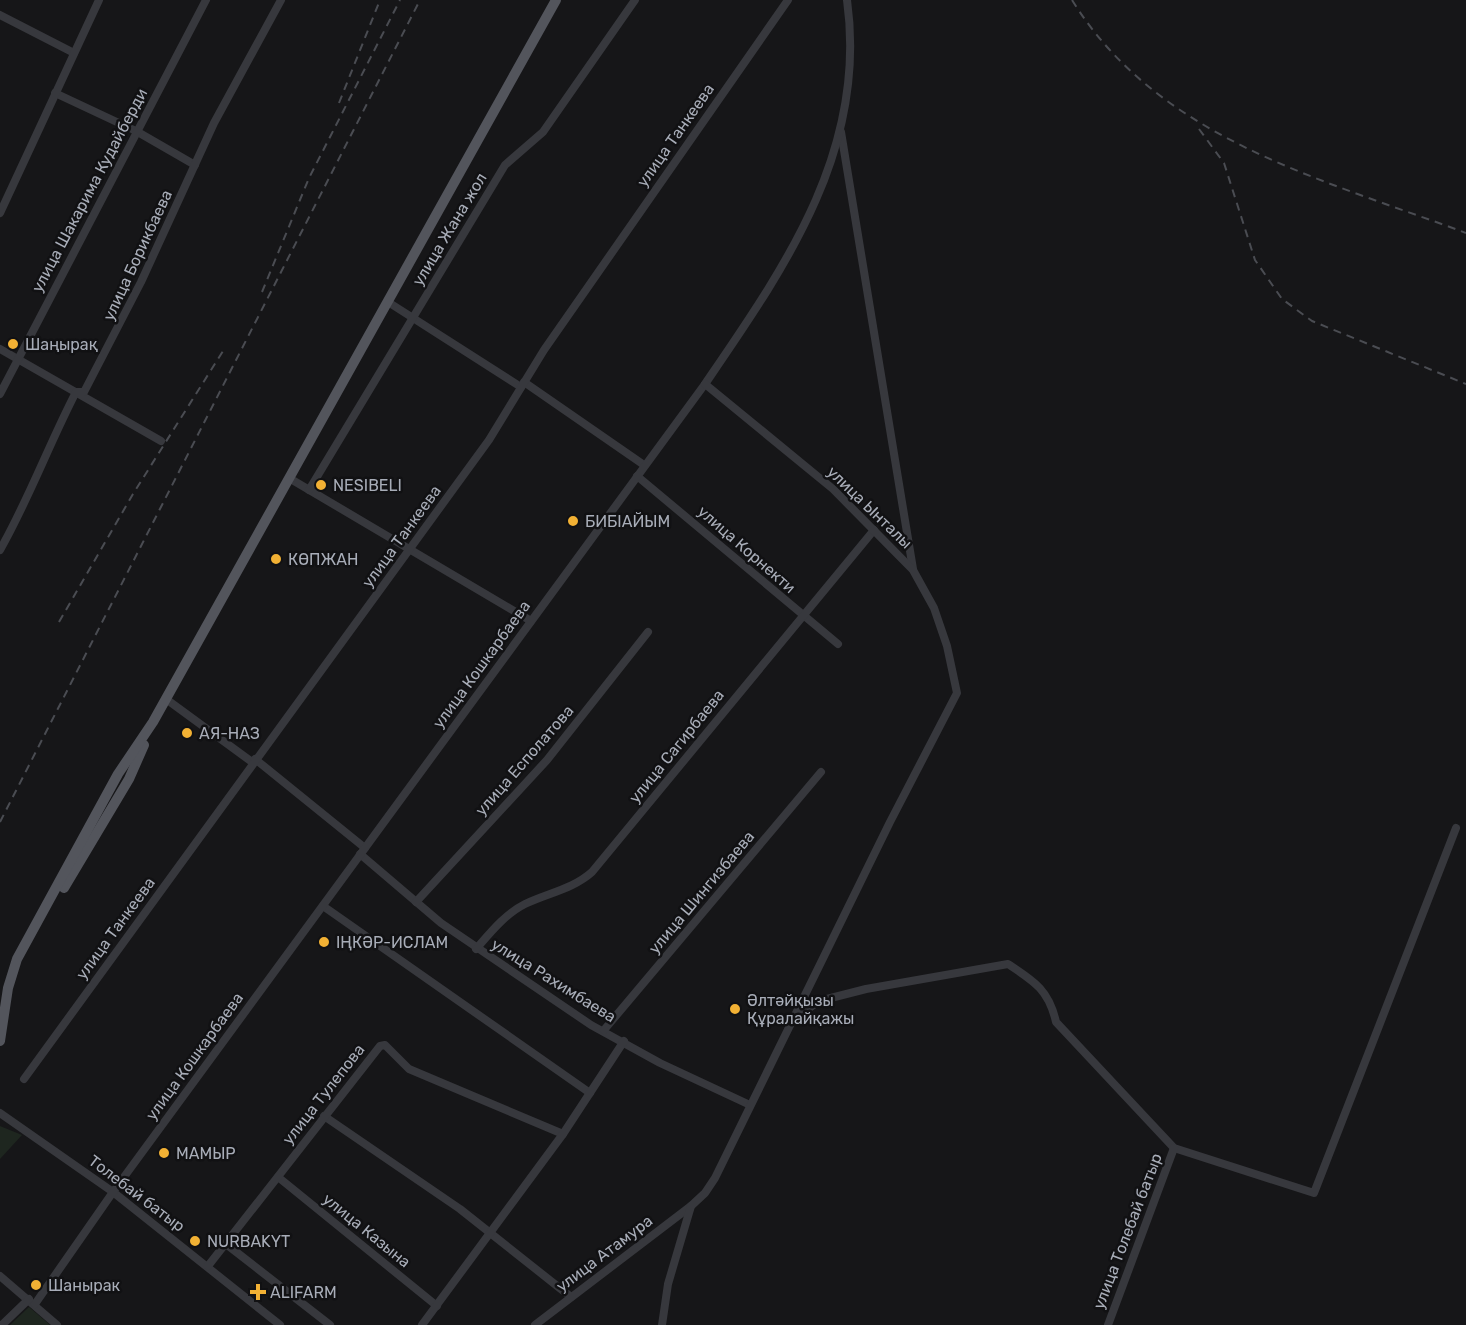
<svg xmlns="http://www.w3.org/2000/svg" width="1466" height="1325" font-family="Rubik,sans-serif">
	<rect width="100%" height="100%" fill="#161618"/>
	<g fill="#1e261f">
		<path d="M0,1126L22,1135L0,1159Z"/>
		<path d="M29,1307L50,1325H10Z"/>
	</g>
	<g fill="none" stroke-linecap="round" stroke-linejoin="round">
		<g stroke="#37383d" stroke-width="8">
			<path d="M0,15L74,53"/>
			<path d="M55,93L136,131L195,165"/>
			<path d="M841,132L913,569"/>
			<path d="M0,213L99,0"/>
			<path d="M388,302L521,387"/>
			<path d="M0,349L161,441"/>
			<path d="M524,382L644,465"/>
			<path d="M0,394L206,0"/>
			<path d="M637,476L838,644"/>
			<path d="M289,478L531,621"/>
			<path d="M309,490L505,165L543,132L635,0"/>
			<path d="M0,550C29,499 49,444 76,392H84L141,282L214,123L281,0"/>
			<path d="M166,699L252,762"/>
			<path d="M255,759L365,848"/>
			<path d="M360,854L441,923L591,1025L660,1063L750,1105"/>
			<path d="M416,902L547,760L648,632"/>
			<path d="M323,906L590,1093"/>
			<path d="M476,949C490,933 505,914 525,904C548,893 573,889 592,872L874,530"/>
			<path d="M794,1019L819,1001L866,989L1008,964C1034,981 1049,990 1056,1022L1174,1148L1314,1193L1456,828"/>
			<path d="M604,1030L821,772"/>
			<path d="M24,1079L489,440L544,350L788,0"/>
			<path d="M0,1113L113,1192L280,1325"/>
			<path d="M324,1116L460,1209L571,1297"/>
			<path d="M278,1177L437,1306"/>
			<path d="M226,1244L330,1325"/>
			<path d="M208,1266L380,1046L385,1045L409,1069L563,1134"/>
			<path d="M0,1276L57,1325"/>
			<path d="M35,1304L113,1192L705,384C785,267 868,150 847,0"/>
			<path d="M2,1325L29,1299"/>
			<path d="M422,1325L563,1134L624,1041"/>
			<path d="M535,1325L691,1206"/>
			<path d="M662,1325L668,1284L691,1206L705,1193L715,1178L890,822L957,693L947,646L934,608L913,570L833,489L705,384"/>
			<path d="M1108,1325L1174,1148"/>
		</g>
		<g stroke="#53555c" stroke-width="10">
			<path d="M64,888L129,779L144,745"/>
			<path d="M0,1041L8,988L17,959L118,774L153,722L556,0"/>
		</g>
		<g stroke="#4a4c52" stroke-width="2" stroke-dasharray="8 6" stroke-linecap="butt">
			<path d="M1072,0C1158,139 1322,179 1466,233"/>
			<path d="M339,103L380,0"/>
			<path d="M1199,129L1224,163L1255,260L1282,299L1312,321L1466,384"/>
			<path d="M262,292L309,178L400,0"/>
			<path d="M59,622L133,494L223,351"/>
			<path d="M0,822L420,0"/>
		</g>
	</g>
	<g fill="#f2b134" stroke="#111113" stroke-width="2">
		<circle cx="13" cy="344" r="6"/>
		<circle cx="321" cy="485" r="6"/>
		<circle cx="573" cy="521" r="6"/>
		<circle cx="276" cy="559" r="6"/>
		<circle cx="187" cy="733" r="6"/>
		<circle cx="324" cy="942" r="6"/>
		<circle cx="735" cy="1009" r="6"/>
		<circle cx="164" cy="1153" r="6"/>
		<circle cx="195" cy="1241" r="6"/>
		<circle cx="36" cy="1285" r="6"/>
		<path d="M255 1283h6v6h6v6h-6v6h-6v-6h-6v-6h6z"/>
	</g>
	<g text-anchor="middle" stroke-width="5" stroke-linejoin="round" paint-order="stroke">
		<g font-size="16" fill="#a8adb8" stroke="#111113">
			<text transform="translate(675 135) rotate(-55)" y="6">улица Танкеева</text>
			<text transform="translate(89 190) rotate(-62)" y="6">улица Шакарима Кудайберди</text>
			<text transform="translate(449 229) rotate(-59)" y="6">улица Жана жол</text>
			<text transform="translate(137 255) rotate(-65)" y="6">улица Борикбаева</text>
			<text transform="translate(870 507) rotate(44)" y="6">улица Ынталы</text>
			<text transform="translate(401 536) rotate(-54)" y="6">улица Танкеева</text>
			<text transform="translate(747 549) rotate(41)" y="6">улица Корнекти</text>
			<text transform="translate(481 664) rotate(-54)" y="6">улица Кошкарбаева</text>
			<text transform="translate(676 746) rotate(-51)" y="6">улица Сагирбаева</text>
			<text transform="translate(524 760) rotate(-49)" y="6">улица Есполатова</text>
			<text transform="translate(701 892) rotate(-50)" y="6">улица Шингизбаева</text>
			<text transform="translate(115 928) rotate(-54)" y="6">улица Танкеева</text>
			<text transform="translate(554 980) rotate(32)" y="6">улица Рахимбаева</text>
			<text transform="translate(194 1056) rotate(-54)" y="6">улица Кошкарбаева</text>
			<text transform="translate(323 1094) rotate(-52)" y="6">улица Тулепова</text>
			<text transform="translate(137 1193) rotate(37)" y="6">Толебай батыр</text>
			<text transform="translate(367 1230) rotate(39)" y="6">улица Казына</text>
			<text transform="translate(1127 1231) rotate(-69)" y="6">улица Толебай батыр</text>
			<text transform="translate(604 1253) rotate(-37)" y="6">улица Атамура</text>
		</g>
		<g font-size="16" fill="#a8adb8" stroke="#111113" text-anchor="start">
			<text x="25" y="350">Шаңырақ</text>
			<text x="333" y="491">NESIBELI</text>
			<text x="585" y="527">БИБІАЙЫМ</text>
			<text x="288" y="565">КӨПЖАН</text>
			<text x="199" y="739">АЯ-НАЗ</text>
			<text x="336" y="948">ІҢКӘР-ИСЛАМ</text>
			<text x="747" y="1006">Әлтәйқызы<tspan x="747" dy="18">Құралайқажы</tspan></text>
			<text x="176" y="1159">МАМЫР</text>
			<text x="207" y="1247">NURBAKYT</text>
			<text x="48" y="1291">Шанырак</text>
			<text x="270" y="1298">ALIFARM</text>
		</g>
	</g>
</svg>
